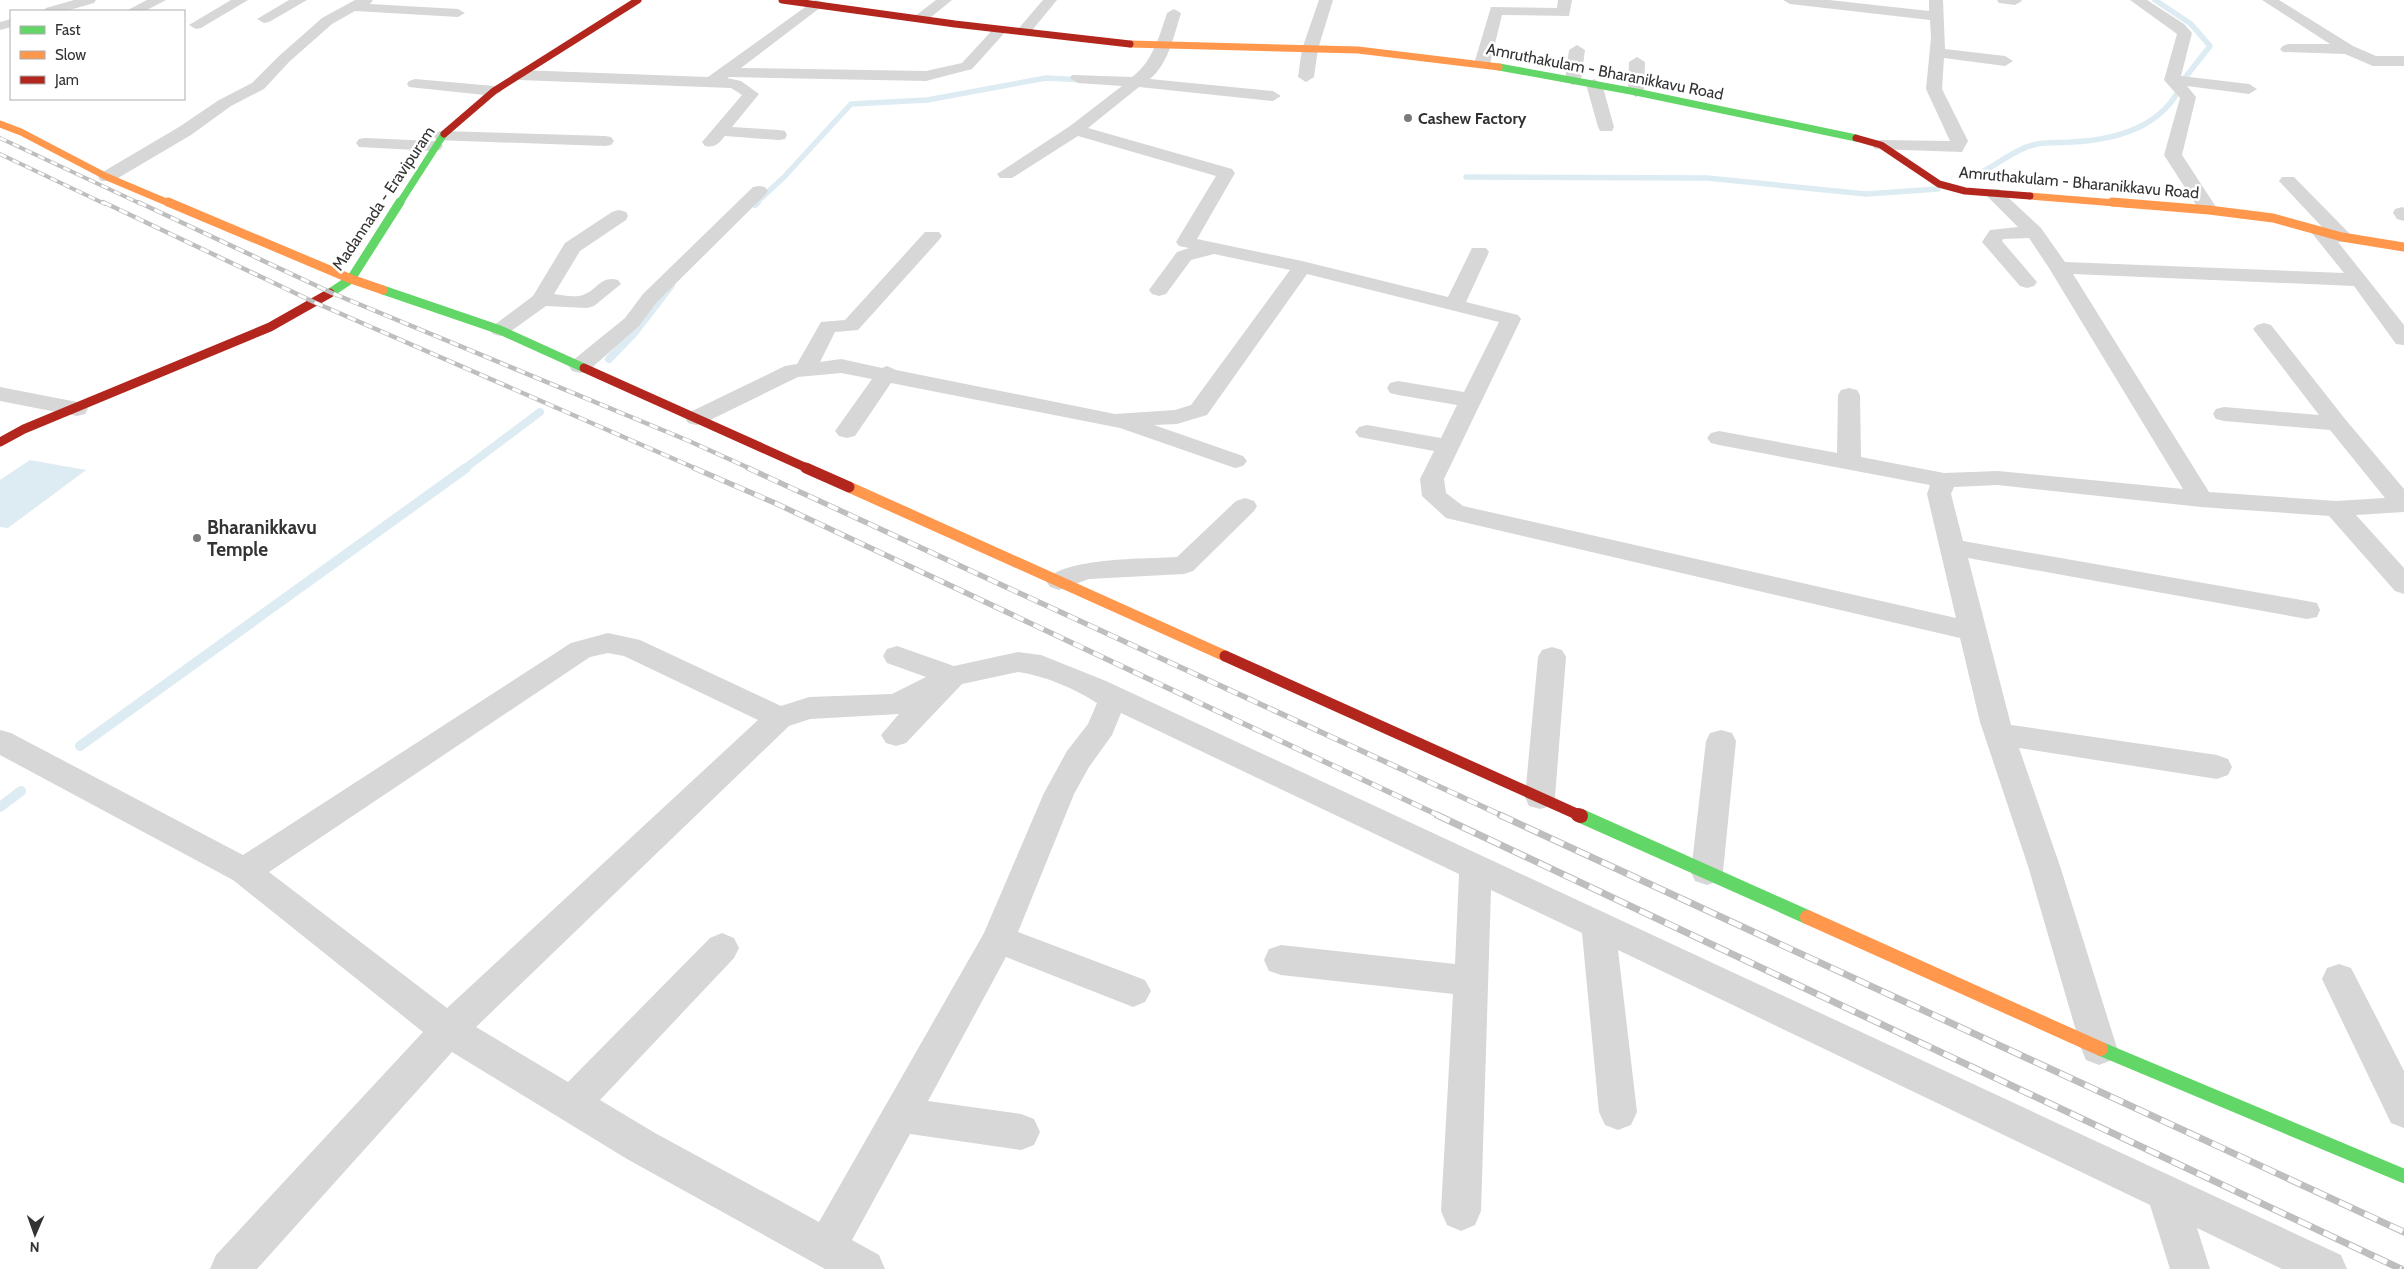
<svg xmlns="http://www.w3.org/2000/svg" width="2404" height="1269" font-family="Cabin,sans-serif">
	<rect width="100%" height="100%" fill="#fff"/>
	<path fill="#ddebf3" d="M30,460L86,470L8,528L0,527V480Z"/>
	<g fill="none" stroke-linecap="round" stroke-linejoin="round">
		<g stroke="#ddebf3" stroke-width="5.5">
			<path d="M2155,0L2191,24L2210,46L2184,79"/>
			<path d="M1466,177L1707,178L1866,194L1938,189"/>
			<path d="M1972,177C1994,168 2013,149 2037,144C2048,142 2060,143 2072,142C2111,140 2154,130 2176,95"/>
			<path d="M755,204L784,177L851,104L927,100L1046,78L1085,80"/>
		</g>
		<g stroke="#ddebf3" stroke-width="8">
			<path d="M755,204L757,202"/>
			<path d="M609,359L634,333L671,285"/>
			<path d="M464,469L540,412"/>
		</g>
		<g stroke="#ddebf3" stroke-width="10">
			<path d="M80,746L466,468"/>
			<path d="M0,807L21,791"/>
		</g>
		<g fill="#d7d7d7" fill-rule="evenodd">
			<path d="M74,0H96L94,3L66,11H44L46,8Z"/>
			<path d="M147,0H166L145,11H126Z"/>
			<path d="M231,0H248L201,28L196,29L189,25Z"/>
			<path d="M289,0H307L269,22L264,23L257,19Z"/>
			<path d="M355,0H373L370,4L458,9L465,13L458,17L355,11L332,24L289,62L264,89L231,106L191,135L113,181H101L98,177L101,173L179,127L219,100L252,83L279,56L322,18Z"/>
			<path d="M815,0L821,1L823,4L821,7L741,68L926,71L962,63L996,26H1006L1008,29L972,69L926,81L729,77L727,78L741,81L759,94L732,127L779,130L785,131L787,135L785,139L779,140L725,136C718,144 715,148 705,146L702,142L742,95L731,88L519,80L511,75L519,70L708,77Z"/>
			<path d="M936,0H952L925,22H915L913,19L915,16Z"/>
			<path d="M1043,0H1057L1029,34H1019L1017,31L1019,28Z"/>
			<path d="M1319,0H1333L1318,49L1314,77L1306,82L1298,77L1302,49Z"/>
			<path d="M1558,0H1572L1569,16L1502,15L1490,64L1487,67H1477L1474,64L1491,7L1557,8Z"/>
			<path d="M1783,0H1829L1929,11V0H1943L1945,49L2005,56L2013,61L2005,66L1944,58L1942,89L1968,141L1962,152L1875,149L1872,145L1875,141L1881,140L1950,141L1926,89L1931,38L1930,20L1790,4Z"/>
			<path d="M1997,0H2021L2022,1L2015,5L1999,3Z"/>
			<path d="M2130,0H2147L2184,24L2192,33L2181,76L2249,84L2257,89L2249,94L2187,86L2196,97L2182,155L2218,210L2216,214H2202L2164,155L2180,98L2164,80L2177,34Z"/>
			<path d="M2262,0H2279L2353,46L2376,56H2404V66H2373L2345,54L2283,52L2280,49L2283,46L2288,44H2330Z"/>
			<path d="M1174,9L1181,13C1174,35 1169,63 1150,79L1273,91L1281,96L1273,101L1139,87L1088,128L1232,169L1235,173L1197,239L1302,261L1448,297L1472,248H1486L1489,252L1466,302L1518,315L1521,319L1444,479L1446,493L1463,506L1956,618L1927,494L1930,485L1719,445L1711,443L1707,438L1711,433L1719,431L1837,453L1838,395L1841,390L1849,388L1857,390L1860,395L1861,457L1944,473L1998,471L2183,489L2049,268L2029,238L2003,239L2002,241L2037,282L2034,286L2027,288L2020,286L1982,242L1990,230L2018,227L1984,193L1987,189H1999L2041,228L2065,262L2344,273L2311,232L2313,228L2322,227L2279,181L2282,177H2294L2349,233L2352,237L2349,241L2338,242L2404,325V345L2396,344L2354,286L2073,274L2209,492L2336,501L2385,498L2330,430L2224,421L2216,419L2213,414L2216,409L2224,407L2319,415L2253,329L2257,325L2264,323L2271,325L2345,419L2404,489V512L2356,515L2404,568V594L2395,591L2329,516L2201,507L1998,485L1954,487L1951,494L1963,541L2307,601L2317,603L2320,610L2317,617L2307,619L1968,558L2011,725L2217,755L2228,759L2232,767L2228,775L2217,779L2019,748L2060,866L2117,1048L2112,1060L2099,1065L2086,1060L2081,1048L2028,866L1980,722L1960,638L1446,518L1422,496L1420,479L1434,451L1359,437L1355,432L1359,427L1367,425L1441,438L1457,405L1398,395L1390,393L1387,388L1390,383L1398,381L1464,392L1499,322L1307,274L1207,415L1177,424L1154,425L1243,456L1247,461L1243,466L1235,468L1120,428L891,383L855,436L847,438L839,436L835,431L872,379L841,373L798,377L704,423L696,425L688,423L685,418L688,413L785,366L797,364L821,322L845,320L925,232H939L942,236L939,240L858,330L835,332L820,362L841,359L882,368L887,366L896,370L1115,414L1175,410L1191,405L1290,270L1214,254L1191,260L1166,294L1159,296L1152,294L1149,290L1177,252L1189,248L1179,246L1176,242L1216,176L1078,136L1012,178H1000L997,174L1070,126L1122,86L1078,83L1070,78L1072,75L1132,77C1153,61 1159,37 1167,13Z"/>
			<path d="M11,19V27L0,30V22Z"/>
			<path d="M1577,45L1585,50L1581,80L1573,85L1565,80L1569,50Z"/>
			<path d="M1637,57L1645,62L1644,92L1636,97L1628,92L1629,62Z"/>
			<path d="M415,79L494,86L502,91L494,96L409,87L407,84L409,81Z"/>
			<path d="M1594,79L1602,84L1614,127L1612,131H1600L1598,127L1586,84Z"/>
			<path d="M442,131L605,136L611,137L614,141L611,145L605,146L436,140L434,136L436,132Z"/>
			<path d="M365,138L434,141L440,142L443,146L440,150L434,151L359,147L356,143L359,139Z"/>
			<path d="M759,186L765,187L768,191L765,195L657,302L639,326L588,371L580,373L572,371L569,366L572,361L625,318L643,294L753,187Z"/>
			<path d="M2402,207L2404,208V221L2397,219L2393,213L2395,209Z"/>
			<path d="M619,210L626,212L628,216L626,220L580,251L554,294C562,295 576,298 583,295C597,290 601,275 618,280L621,284L594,306L587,308L546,306L507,334L500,336L493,334L489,330L493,326L533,296L565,243L612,212Z"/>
			<path d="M0,387L77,402L85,404L88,409L85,414L77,416L0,401Z"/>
			<path d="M1245,498L1254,501L1257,506L1254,511L1193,571L1184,574L1089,579L1059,590L1050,587L1046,581C1061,557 1149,559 1177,557L1236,501Z"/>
			<path d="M608,633L640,640L781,706L809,697L892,694L926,677L887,663L883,656L887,649L897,646L954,666L1018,652L1041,655L1106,681L2341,1255L2347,1269H2282L2197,1228L2210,1269H2170L2150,1205L1618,950L1637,1112L1631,1125L1618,1130L1605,1125L1599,1112L1582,933L1491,890L1481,1211L1475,1225L1461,1231L1447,1225L1441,1211L1453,994L1281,975L1269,971L1264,960L1269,949L1281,945L1455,964L1459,874L1121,713L1112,735L1089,767L1074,794L1018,932L1145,980L1151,991L1145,1002L1133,1007L1006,957L928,1101L1021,1114L1034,1119L1040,1132L1034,1145L1021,1150L910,1134L852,1240L879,1255L885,1269H825L627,1159L452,1052L257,1269H210L216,1255L423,1032L233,880L0,755V730L11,733L243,855L571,643ZM608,653L624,656L758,720L447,1008L269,872L590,657ZM1018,672C1045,676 1074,688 1097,703L1088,724L1067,751L1044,793L984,933L819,1222L655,1133L600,1100L734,958L739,948L734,938L722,933L710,938L568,1082L476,1027L789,726L810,719L899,714L881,735L886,743L896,746L906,743L962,684Z"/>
			<path d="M1552,647L1562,650L1566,657L1555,797L1551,806L1540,809L1529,806L1525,797L1538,657L1542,650Z"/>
			<path d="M1721,730L1732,733L1736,741L1723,872L1719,881L1707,885L1695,881L1691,872L1706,741L1710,733Z"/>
			<path d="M2339,964L2351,968L2404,1071V1128L2391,1123L2322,979L2327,968Z"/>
		</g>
		<g stroke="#63d668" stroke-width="7">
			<path d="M1499,67L1636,92L1856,138"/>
			<path d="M399,204L444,134"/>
		</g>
		<g stroke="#63d668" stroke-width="9">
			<path d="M383,290L500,330L584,368"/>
			<path d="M330,293L351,279L400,202"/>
		</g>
		<g stroke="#63d668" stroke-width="14">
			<path d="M1581,816L1807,917"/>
			<path d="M2101,1049L2404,1176"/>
		</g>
		<g stroke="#ff974d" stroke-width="7">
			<path d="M1130,44L1358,50L1499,67"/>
			<path d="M0,124L21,132L107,177L171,204"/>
			<path d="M2030,196L2128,204"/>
		</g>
		<g stroke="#ff974d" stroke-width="9">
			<path d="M168,202L351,279L383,290"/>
			<path d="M2112,202L2209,210L2273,218L2342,237L2404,247"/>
		</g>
		<path stroke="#ff974d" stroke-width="11" d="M849,487L1225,656"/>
		<path stroke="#ff974d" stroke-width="14" d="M1807,917L2101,1049"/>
		<g stroke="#b3261e" stroke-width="7">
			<path d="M782,0L955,24L1130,44"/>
			<path d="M444,134L494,91L638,0"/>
			<path d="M1856,138L1881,145L1939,184L1965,191L2030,196"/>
		</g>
		<g stroke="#b3261e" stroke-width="9">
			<path d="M584,368L809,469"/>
			<path d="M0,442L24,429L270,327L330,293"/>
		</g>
		<g stroke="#b3261e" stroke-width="11">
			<path d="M806,468L849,487"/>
			<path d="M1225,656L1581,816"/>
		</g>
		<path stroke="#b3261e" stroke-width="14" d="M1578,815L1581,816"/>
		<defs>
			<g id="rail-far3">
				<path d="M0,138L141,204"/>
				<path d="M0,154L105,204"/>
			</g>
			<g id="rail-far2">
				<path d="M103,202L316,303L697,469"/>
				<path d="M138,202L332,293L689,441L751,469"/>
			</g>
			<g id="rail-far1">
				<path d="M694,468L775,503L1440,816"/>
				<path d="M748,468L1503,816"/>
			</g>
			<g id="rail">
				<path d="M1437,815L2401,1269"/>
				<path d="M1500,815L2404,1232"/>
			</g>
		</defs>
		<use href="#rail-far3" stroke="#bebebe" stroke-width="4"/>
		<use href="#rail-far2" stroke="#bebebe" stroke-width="4.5"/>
		<use href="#rail-far1" stroke="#bebebe" stroke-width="5.5"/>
		<use href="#rail" stroke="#bebebe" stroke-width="7"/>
		<use href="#rail-far3" stroke="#fff" stroke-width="2.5" stroke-dasharray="7" stroke-linecap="butt"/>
		<use href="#rail-far2" stroke="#fff" stroke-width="3" stroke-dasharray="9" stroke-linecap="butt"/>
		<use href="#rail-far1" stroke="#fff" stroke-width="4" stroke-dasharray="11" stroke-linecap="butt"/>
		<use href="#rail" stroke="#fff" stroke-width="5" stroke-dasharray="14" stroke-linecap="butt"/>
	</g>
	<g fill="#7a7a7a" stroke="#fff" stroke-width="2">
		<circle cx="1408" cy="118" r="5"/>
		<circle cx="197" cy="538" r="5"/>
	</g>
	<g text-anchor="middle" stroke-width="5" stroke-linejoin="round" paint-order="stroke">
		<g font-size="16" fill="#333" stroke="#fff">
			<text transform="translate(1605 71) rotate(11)" y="6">Amruthakulam - Bharanikkavu Road</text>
			<text transform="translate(2079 182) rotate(5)" y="6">Amruthakulam - Bharanikkavu Road</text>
			<text transform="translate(383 198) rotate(-56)" y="6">Madannada - Eravipuram</text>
		</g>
		<g font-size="16" font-weight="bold" fill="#333" stroke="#fff" text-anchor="start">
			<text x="1418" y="124">Cashew Factory</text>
		</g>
		<g font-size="19" font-weight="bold" fill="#333" stroke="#fff" text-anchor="start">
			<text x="207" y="534">Bharanikkavu<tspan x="207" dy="22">Temple</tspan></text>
		</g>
	</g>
	<rect x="10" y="10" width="175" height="90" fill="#ffffff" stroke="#adadad"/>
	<rect x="20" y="26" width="25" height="8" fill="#63d668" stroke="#adadad"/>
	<text x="55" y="35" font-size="15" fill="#333333">Fast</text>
	<rect x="20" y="51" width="25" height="8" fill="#ff974d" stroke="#adadad"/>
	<text x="55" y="60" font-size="15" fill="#333333">Slow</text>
	<rect x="20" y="76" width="25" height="8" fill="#b3261e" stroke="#adadad"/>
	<text x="55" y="85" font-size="15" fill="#333333">Jam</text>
	<g transform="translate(35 1234) rotate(182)" stroke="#ffffff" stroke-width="4" paint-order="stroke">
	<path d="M0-4L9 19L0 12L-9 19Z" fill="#333333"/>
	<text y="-8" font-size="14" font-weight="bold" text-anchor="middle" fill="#333333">N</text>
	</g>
</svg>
